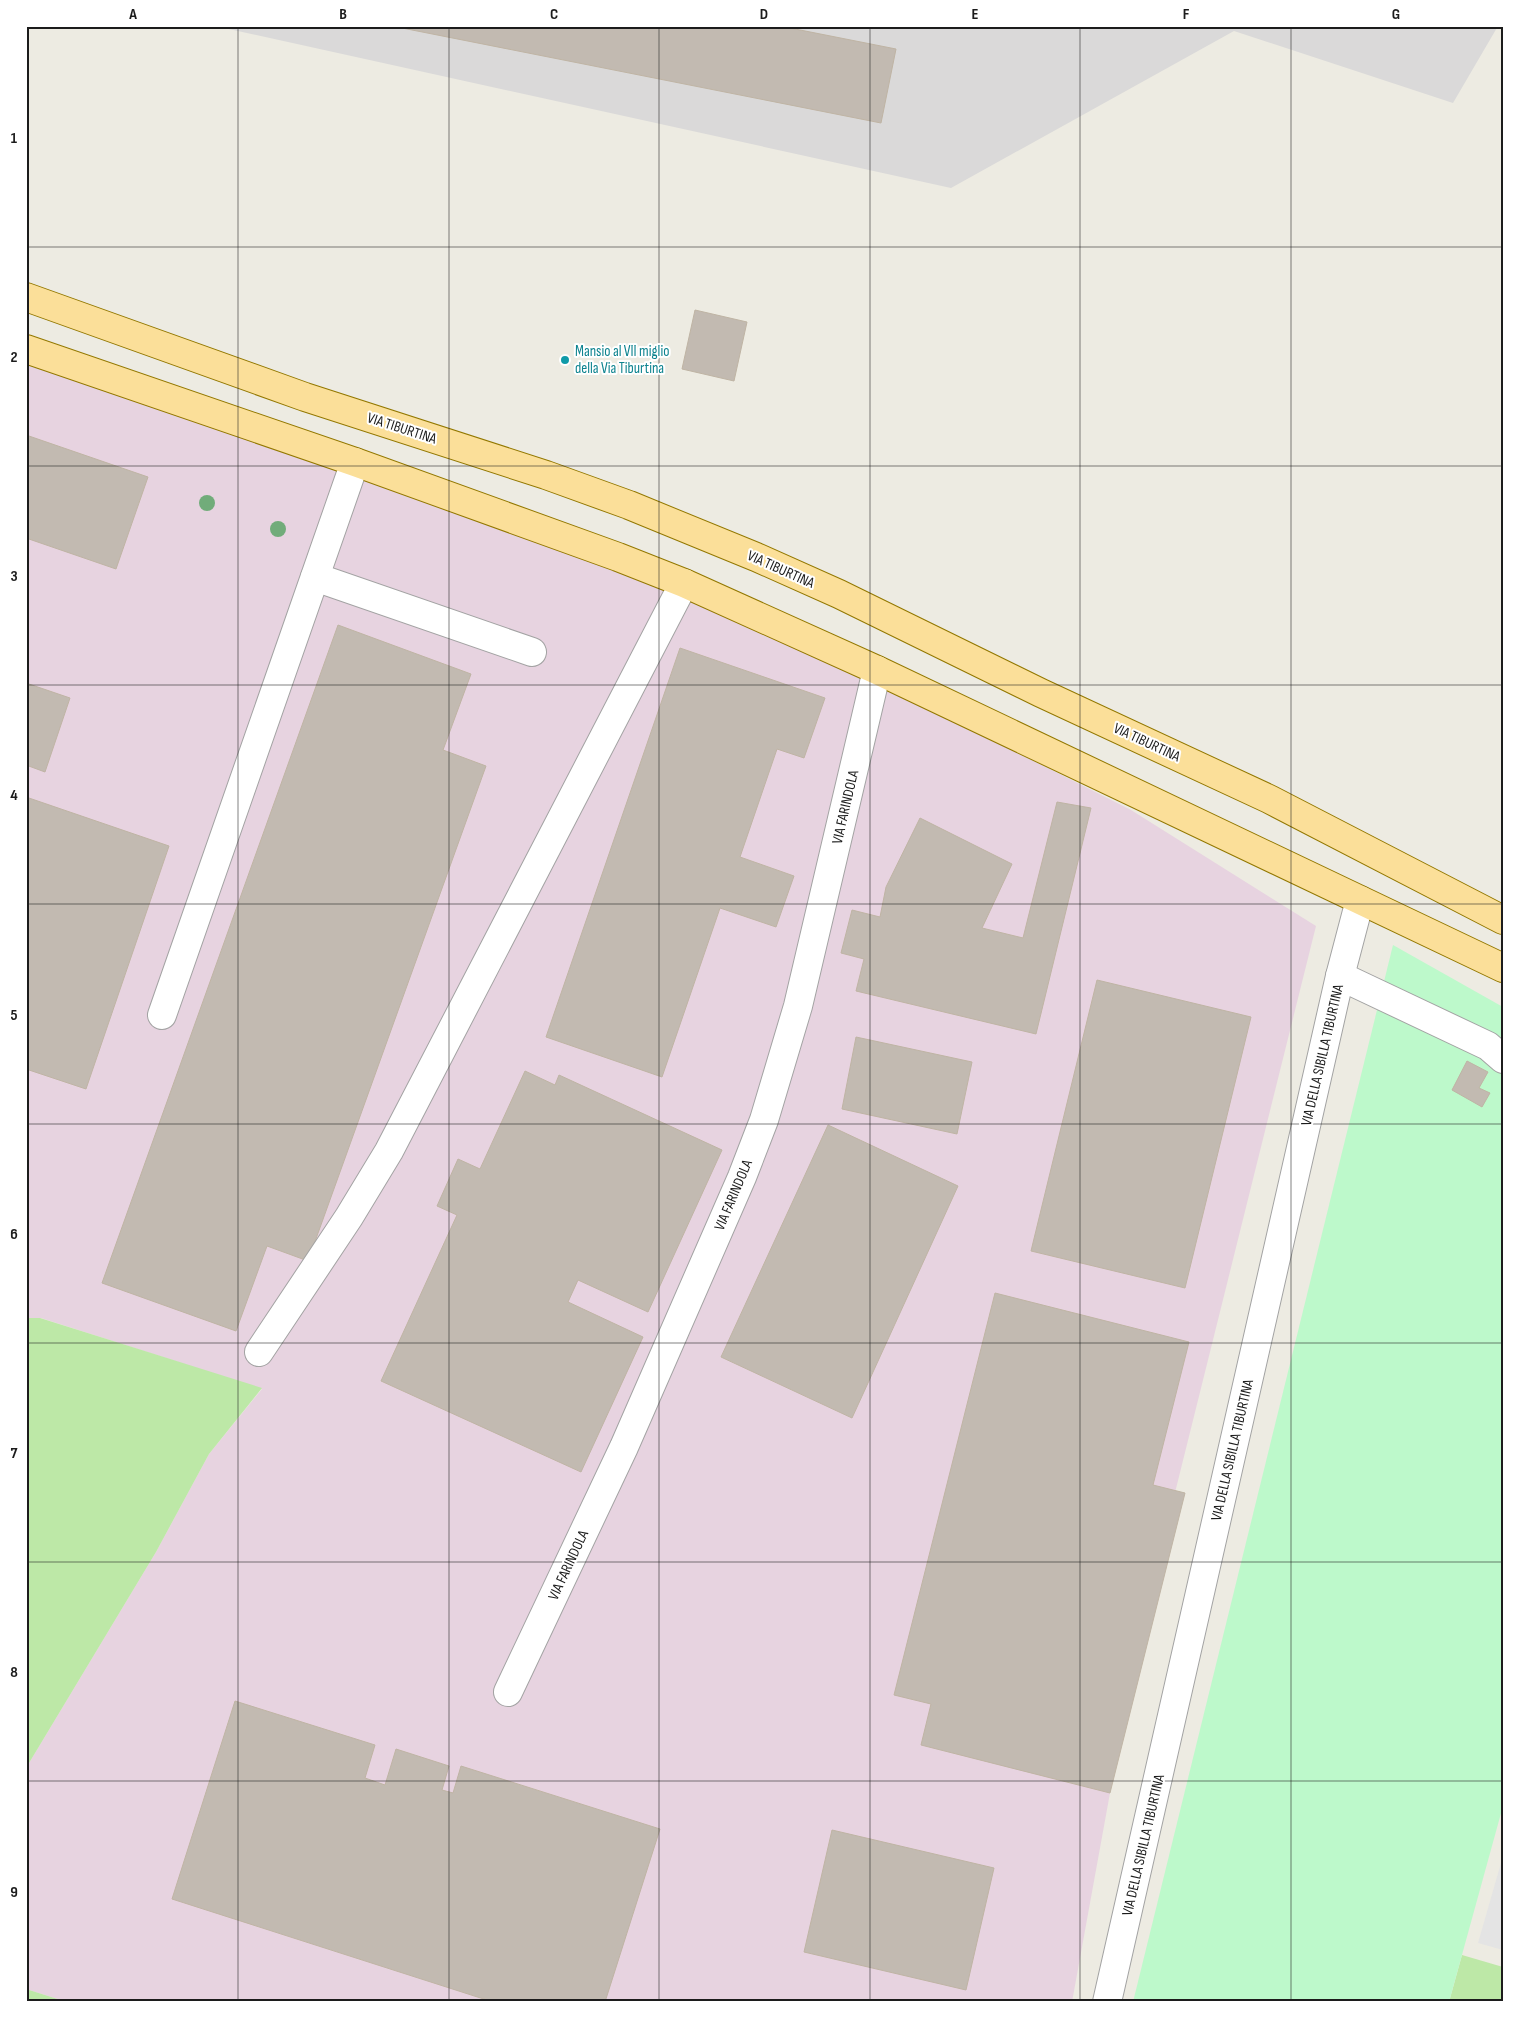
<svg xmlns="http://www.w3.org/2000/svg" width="1529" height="2028" font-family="'Sofia Sans Condensed',sans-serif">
	<rect width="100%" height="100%" fill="#edebe2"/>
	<path fill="#dad9d9" d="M215,26H1498L1453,103L1234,31L951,188Z"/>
	<path fill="#e7d3e0" d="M26,365L227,426L749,617L1131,810L1316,926L1101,1790L1110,1793L1072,2002H67L26,1989V1768L156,1552L209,1454L262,1389L41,1318H26Z"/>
	<g fill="#bde8a7">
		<path d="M26,1318H40L262,1388L209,1454L156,1552L26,1768Z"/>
		<path d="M1462,1955L1503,1967V2002H1449Z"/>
		<path d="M26,1989L67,2002H26Z"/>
	</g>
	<path fill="#bdf9cb" d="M1393,945L1503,1007V1806L1449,2002H1133Z"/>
	<path fill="#e4e4e4" d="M1503,1856V1950L1478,1943Z"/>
	<g fill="#c2bab1" stroke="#bfb4a4">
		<path d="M392,26H780L896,49L881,123Z"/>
		<path d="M695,310L747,322L734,381L682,369Z"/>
		<path d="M26,435L148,477L116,569L26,538Z"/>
		<path d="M338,625L471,674L443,750L486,766L308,1261L267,1246L236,1331L102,1283Z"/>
		<path d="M680,648L825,698L804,758L777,749L740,857L794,876L776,927L720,908L662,1077L546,1037Z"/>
		<path d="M26,683L70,698L45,772L26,765Z"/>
		<path d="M26,797L169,846L86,1089L26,1069Z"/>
		<path d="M1057,802L1091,808L1036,1034L856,991L864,959L841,953L852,910L880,917L886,887L920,818L1012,864L982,928L1023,938Z"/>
		<path d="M1097,980L1251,1017L1185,1288L1031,1251Z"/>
		<path d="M856,1037L972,1062L957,1134L842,1109Z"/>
		<path d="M1467,1061L1488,1072L1479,1088L1490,1093L1482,1107L1452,1090Z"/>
		<path d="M525,1071L555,1085L559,1075L722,1150L648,1312L578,1280L568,1302L643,1337L581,1472L381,1381L457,1215L437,1206L458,1159L480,1169Z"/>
		<path d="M828,1125L958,1186L852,1418L721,1357Z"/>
		<path d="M995,1293L1189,1342L1153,1485L1185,1493L1110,1793L921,1745L931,1704L894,1695Z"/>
		<path d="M235,1701L375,1745L365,1778L385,1785L396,1749L449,1766L442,1790L453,1793L461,1766L660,1829L605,2002H493L172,1899Z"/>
		<path d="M832,1830L994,1868L966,1990L804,1952Z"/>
	</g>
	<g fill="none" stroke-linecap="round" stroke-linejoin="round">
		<defs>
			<g id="minor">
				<path d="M315,577L532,652"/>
				<path d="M1340,976L1488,1046L1503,1059"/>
				<path d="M162,1015L355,462"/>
				<path d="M259,1352L349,1217L389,1151L684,583"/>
				<path d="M508,1692L624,1447L742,1177L764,1120L798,1006L877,670"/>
				<path d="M1107,2002L1340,976L1360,900"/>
			</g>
			<g id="major">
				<path d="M26,297L305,397L546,475L629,505L756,557L839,594L1041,693L1269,799L1503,920"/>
				<path d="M26,349L355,462L618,557L684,583L877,670L1503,968"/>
			</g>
		</defs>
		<use href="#minor" stroke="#a3a3a3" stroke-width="30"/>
		<use href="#major" stroke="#937801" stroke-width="30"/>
		<use href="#minor" stroke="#fff" stroke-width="28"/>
		<use href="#major" stroke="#fbdf99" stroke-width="28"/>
	</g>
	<g fill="#71ac7a">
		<circle cx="207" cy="503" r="8"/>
		<circle cx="278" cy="529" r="8"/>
	</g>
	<path fill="none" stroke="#1c1c1c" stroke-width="1" stroke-opacity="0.55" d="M238,26V2002M449,26V2002M659,26V2002M870,26V2002M1080,26V2002M1291,26V2002M26,247H1503M26,466H1503M26,685H1503M26,904H1503M26,1124H1503M26,1343H1503M26,1562H1503M26,1781H1503"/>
	<circle fill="#0f9aa8" stroke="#fff" stroke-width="2" cx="565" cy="360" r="5"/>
	<g text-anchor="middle" stroke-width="4" stroke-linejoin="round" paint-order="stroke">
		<g font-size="15" fill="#0d838f" stroke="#fff" text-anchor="start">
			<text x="575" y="356">Mansio al VII miglio<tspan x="575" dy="17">della Via Tiburtina</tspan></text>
		</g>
		<g font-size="15" fill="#1c1c1c" stroke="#fff">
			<text transform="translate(402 428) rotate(18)" y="5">VIA TIBURTINA</text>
			<text transform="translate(781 569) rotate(24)" y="5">VIA TIBURTINA</text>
			<text transform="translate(1147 742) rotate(25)" y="5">VIA TIBURTINA</text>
			<text transform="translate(845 807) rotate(-77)" y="5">VIA FARINDOLA</text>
			<text transform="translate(1322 1055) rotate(-77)" y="5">VIA DELLA SIBILLA TIBURTINA</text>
			<text transform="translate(733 1195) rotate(-67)" y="5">VIA FARINDOLA</text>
			<text transform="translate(1232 1450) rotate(-77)" y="5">VIA DELLA SIBILLA TIBURTINA</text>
			<text transform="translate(568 1565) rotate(-65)" y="5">VIA FARINDOLA</text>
			<text transform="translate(1143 1845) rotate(-77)" y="5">VIA DELLA SIBILLA TIBURTINA</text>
		</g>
	</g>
	<rect width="1529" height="2028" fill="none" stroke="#ffffff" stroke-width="55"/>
	<rect x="28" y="28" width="1474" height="1972" fill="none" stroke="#1c1c1c" stroke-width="2"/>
	<g font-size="16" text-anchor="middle" font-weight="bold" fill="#1c1c1c">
		<text x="133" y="19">A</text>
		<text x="343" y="19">B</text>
		<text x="554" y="19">C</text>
		<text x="764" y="19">D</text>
		<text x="975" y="19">E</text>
		<text x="1186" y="19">F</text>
		<text x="1396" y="19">G</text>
		<text x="14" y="143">1</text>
		<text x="14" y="362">2</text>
		<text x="14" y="581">3</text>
		<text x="14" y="800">4</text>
		<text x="14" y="1020">5</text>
		<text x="14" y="1239">6</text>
		<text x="14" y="1458">7</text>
		<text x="14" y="1677">8</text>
		<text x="14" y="1897">9</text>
	</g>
</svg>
